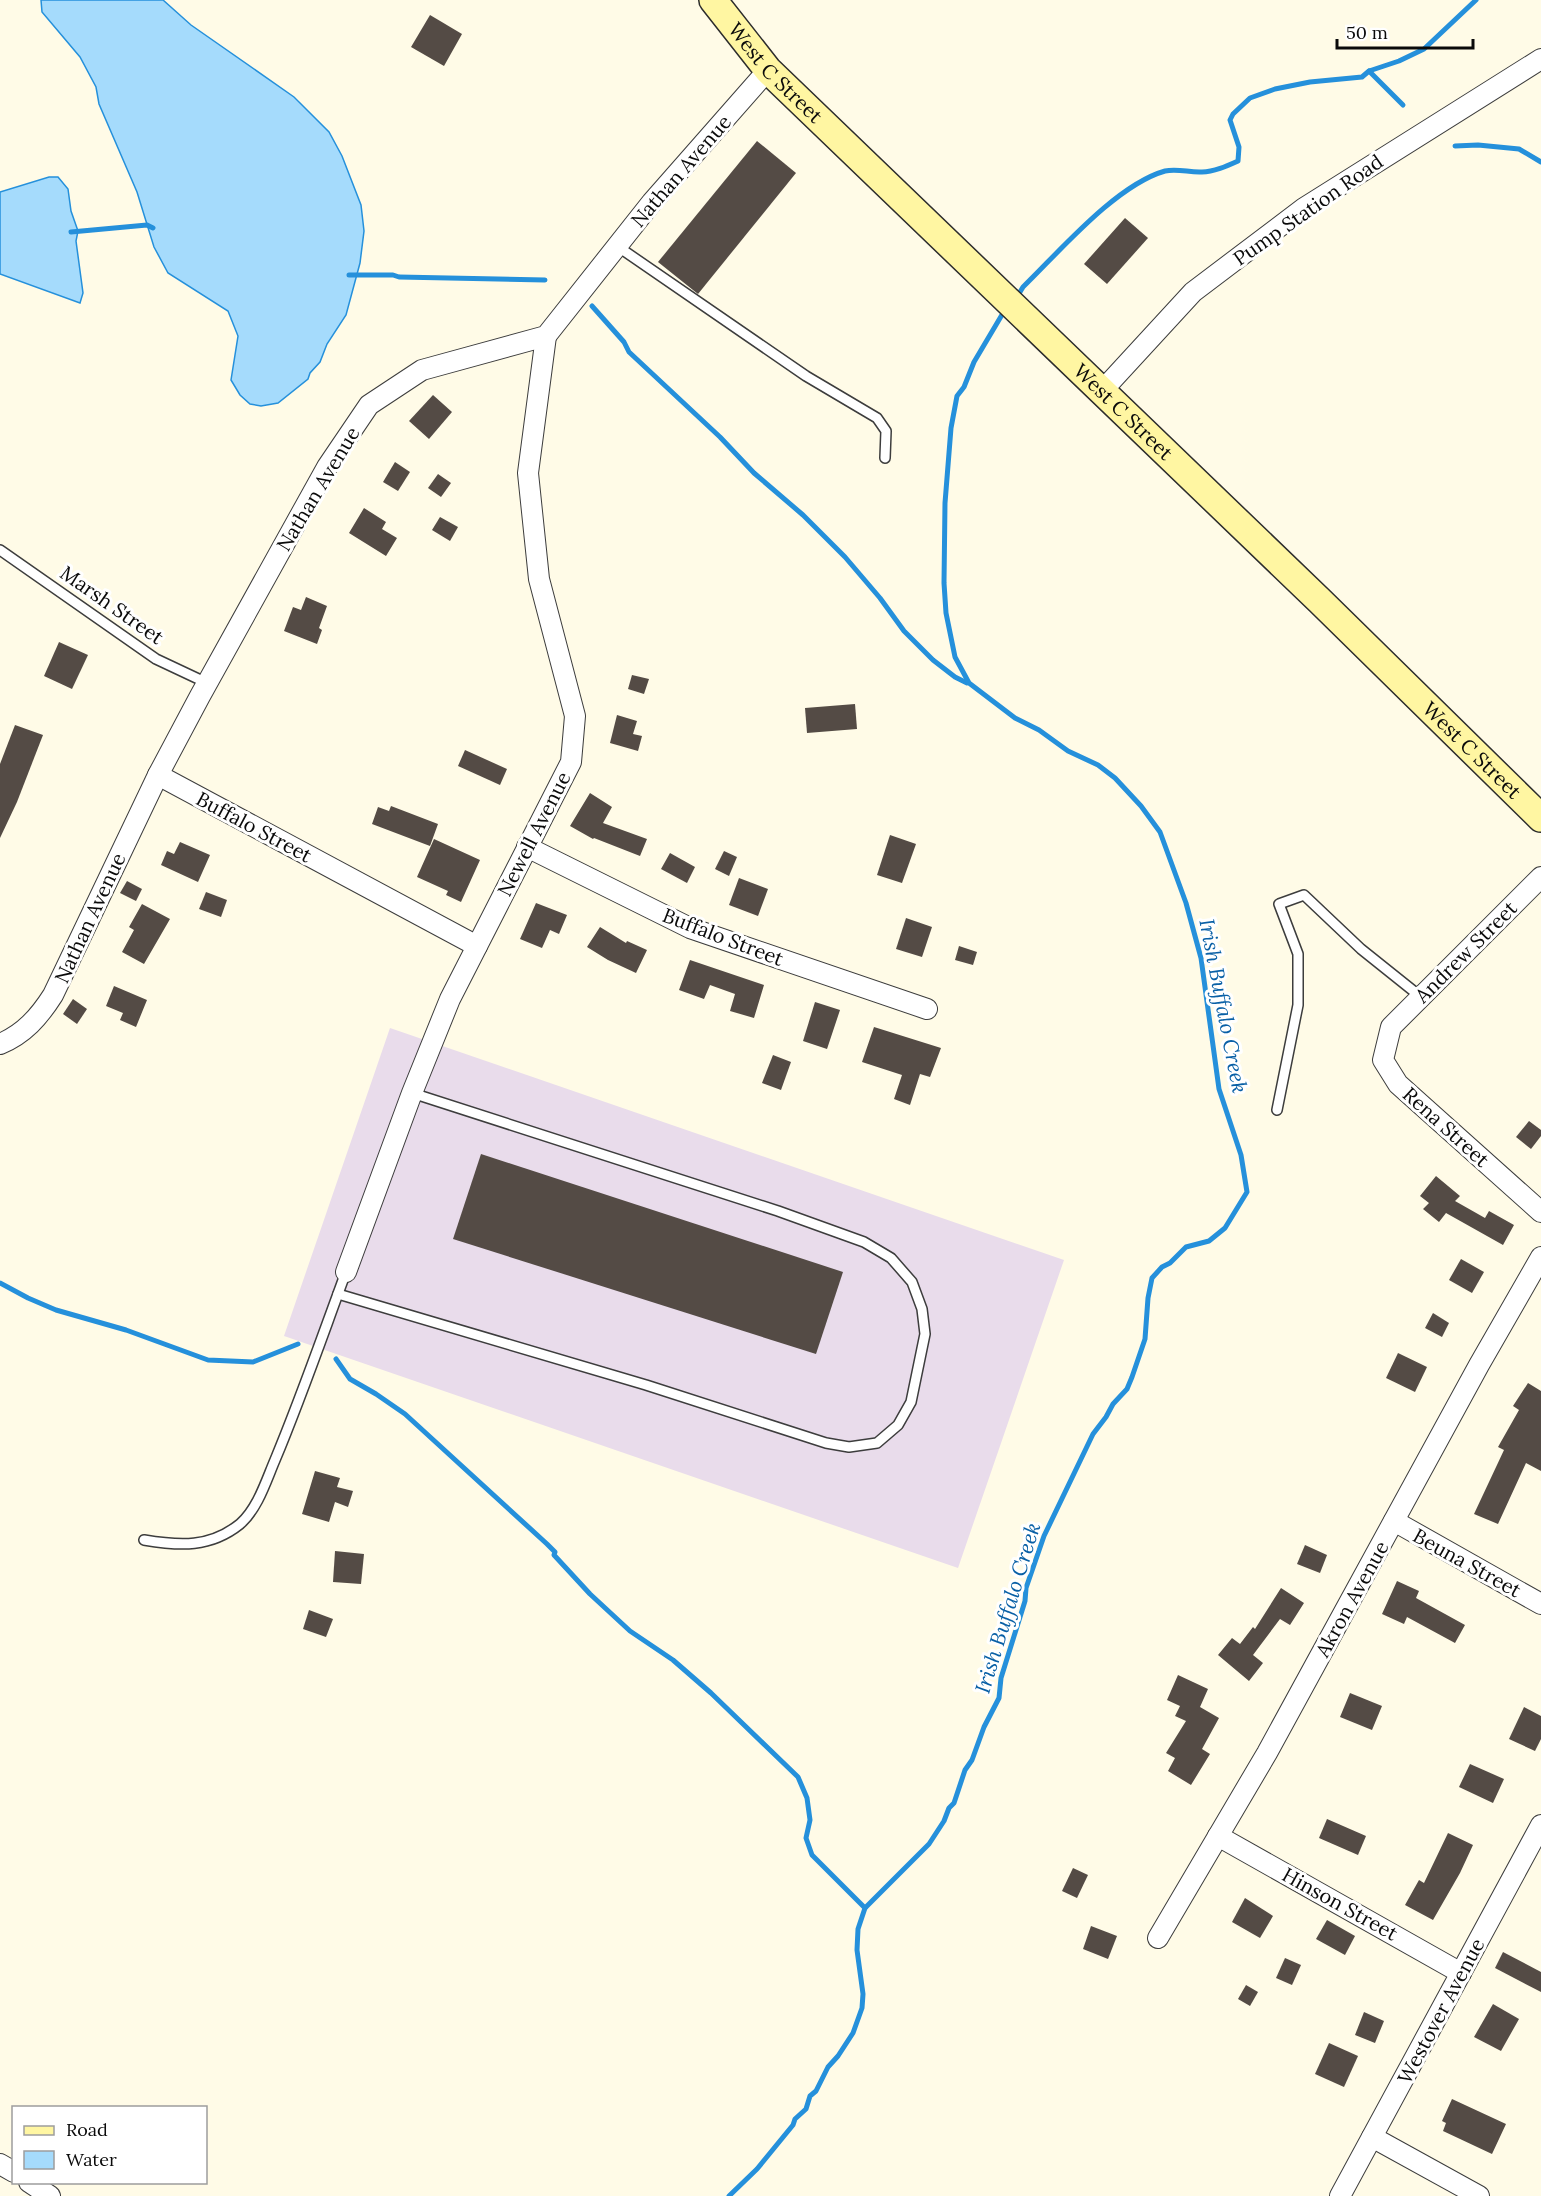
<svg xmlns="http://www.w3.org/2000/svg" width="1541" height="2196" font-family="Lora,serif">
	<rect width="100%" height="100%" fill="#fffbe7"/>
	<path fill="#e9dceb" d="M390,1028L1064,1260L958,1568L284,1336Z"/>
	<g fill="#a5dbfc" stroke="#2590db" stroke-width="1.5">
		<path d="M41,0H163L191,25L294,97L329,132L342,156L361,205L364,231L360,263L346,315L327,344L320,362L310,373L308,379L278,403L261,406L250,404L240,395L231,380L238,336L228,311L168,273L154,247L137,192L99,104L96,87L80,57L42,12Z"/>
		<path d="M49,177H58L68,189L71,211L78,231L76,241L83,293L80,303L0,274V192Z"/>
	</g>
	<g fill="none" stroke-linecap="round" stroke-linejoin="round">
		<g stroke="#2590db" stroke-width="5">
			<path d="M1369,71L1403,105"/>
			<path d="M1455,146L1478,145L1519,149L1541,162"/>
			<path d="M71,232L147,225L153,228"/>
			<path d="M349,275H393L399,277L545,280"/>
			<path d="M1017,297L1023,287C1060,251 1116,185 1165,171C1178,168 1190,173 1202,172C1214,172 1227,166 1238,161L1239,147L1230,120L1233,114L1250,98L1275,89L1310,82L1362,77L1369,71L1399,61L1424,49L1476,0"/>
			<path d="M592,306L624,342L629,352L720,437L754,473L803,515L845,557L880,598L904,631L933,660L955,677L967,683"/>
			<path d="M0,1283L28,1298L56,1310L126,1330L208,1360L253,1362L298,1344"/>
			<path d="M336,1359L350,1379L376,1394L405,1414L547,1544L555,1552L554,1555L590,1594L630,1631L673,1660L711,1693L798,1777L807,1798L810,1820L806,1838L812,1855L865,1908"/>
			<path d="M729,2196L757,2169L793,2125L795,2119L806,2109L810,2096L816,2091L828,2067L838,2056L853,2033L862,2008L863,1994L857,1950L858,1929L865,1908L929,1844L944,1821L949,1808L954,1803L965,1770L972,1760L984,1727L999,1698L1001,1678L1025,1601L1026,1588L1044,1536L1093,1434L1106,1417L1113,1404L1127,1389L1132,1377L1145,1339L1148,1298L1152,1278L1162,1267L1170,1263L1186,1247L1209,1241L1225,1228L1247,1192L1241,1155L1219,1089L1201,958L1186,903L1160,832L1141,806L1115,778L1098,765L1068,751L1039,730L1015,718L969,683L955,657L946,613L944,583L945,503L951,428L957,396L964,387L974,362L1006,308"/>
		</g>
	</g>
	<g fill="#544b45">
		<path d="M430,15L462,34L444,66L411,47Z"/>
		<path d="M757,141L796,173L698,294L658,262Z"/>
		<path d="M1125,218L1148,238L1107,284L1084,264Z"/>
		<path d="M433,395L452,412L429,439L409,421Z"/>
		<path d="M395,462L410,472L398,491L383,482Z"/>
		<path d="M438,474L451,483L441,497L428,488Z"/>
		<path d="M364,508L386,522L382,529L397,538L386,556L349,533Z"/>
		<path d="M440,517L458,527L450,541L432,530Z"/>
		<path d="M306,597L327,606L319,628L322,630L317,644L284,631L293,607L301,610Z"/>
		<path d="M59,642L88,655L72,689L44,676Z"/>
		<path d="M632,675L649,679L644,694L628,689Z"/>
		<path d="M855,704L857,729L807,733L805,708Z"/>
		<path d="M617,715L637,721L633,734L642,736L638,751L610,743Z"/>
		<path d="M15,725L43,735L17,802L0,838V764Z"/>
		<path d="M465,750L507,769L500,785L458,766Z"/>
		<path d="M590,793L612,807L603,823L647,839L640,856L594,838L593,839L570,826Z"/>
		<path d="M391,806L438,824L430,846L372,824L378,807L389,811Z"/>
		<path d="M890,835L916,844L902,883L877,875Z"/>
		<path d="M434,839L480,860L461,902L446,895L448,891L417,877Z"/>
		<path d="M180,842L210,855L198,882L161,865L167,851L174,854Z"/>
		<path d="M724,851L737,857L729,876L715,869Z"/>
		<path d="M670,853L695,867L687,883L661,869Z"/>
		<path d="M739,878L768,889L758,916L729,905Z"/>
		<path d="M127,881L142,889L136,901L120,893Z"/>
		<path d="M206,892L227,900L221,917L199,909Z"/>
		<path d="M536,903L567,915L559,934L550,930L542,948L520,939Z"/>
		<path d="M142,904L170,919L144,964L122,952L134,930L129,927Z"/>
		<path d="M906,918L932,927L922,957L896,949Z"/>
		<path d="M600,927L626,943L627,941L647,950L636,973L608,960L587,947Z"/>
		<path d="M959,946L977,952L973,965L955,960Z"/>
		<path d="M690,960L764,985L754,1018L730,1011L735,994L710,985L704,999L679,990Z"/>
		<path d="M114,986L147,1000L136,1027L120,1020L123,1013L106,1006Z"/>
		<path d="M73,999L87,1009L77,1024L63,1014Z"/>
		<path d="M815,1002L840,1010L827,1049L803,1041Z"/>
		<path d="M874,1027L941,1048L930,1077L920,1074L910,1105L894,1099L902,1075L862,1062Z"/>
		<path d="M773,1055L791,1062L781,1090L762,1083Z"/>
		<path d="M1529,1121L1541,1130V1136L1531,1149L1516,1137Z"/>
		<path d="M481,1154L843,1272L816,1354L453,1239Z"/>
		<path d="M1436,1176L1460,1196L1455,1201L1485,1218L1489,1211L1514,1225L1503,1245L1446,1213L1439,1222L1423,1209L1429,1203L1420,1196Z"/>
		<path d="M1461,1259L1484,1272L1472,1293L1449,1280Z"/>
		<path d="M1433,1313L1449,1323L1442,1337L1425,1328Z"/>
		<path d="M1398,1353L1427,1367L1415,1392L1386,1378Z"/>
		<path d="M1528,1383L1541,1391V1471L1526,1463L1498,1524L1474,1514L1504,1450L1498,1447L1519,1410L1513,1406Z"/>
		<path d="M315,1471L340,1478L337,1487L353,1491L348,1507L335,1502L329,1522L302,1514Z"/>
		<path d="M1305,1545L1327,1555L1320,1573L1297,1564Z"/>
		<path d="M335,1551L364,1554L361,1584L333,1582Z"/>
		<path d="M1397,1581L1419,1591L1416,1598L1465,1625L1455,1643L1407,1617L1404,1624L1382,1614Z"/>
		<path d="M1281,1588L1304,1603L1290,1625L1280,1619L1253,1655L1263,1663L1249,1681L1218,1655L1232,1638L1240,1644L1253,1627L1255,1629Z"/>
		<path d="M309,1610L333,1619L326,1637L303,1629Z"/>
		<path d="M1178,1675L1208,1689L1200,1707L1219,1718L1202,1749L1210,1754L1191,1785L1168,1771L1175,1758L1166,1753L1186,1721L1175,1716L1180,1706L1167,1700Z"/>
		<path d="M1350,1693L1382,1706L1372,1730L1340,1717Z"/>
		<path d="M1524,1707L1541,1716V1739L1535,1751L1509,1739Z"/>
		<path d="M1470,1764L1504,1779L1493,1803L1459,1787Z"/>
		<path d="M1327,1819L1366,1836L1358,1855L1319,1838Z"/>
		<path d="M1448,1833L1473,1845L1460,1873L1433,1920L1405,1905L1419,1880L1424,1883Z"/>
		<path d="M1073,1868L1088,1875L1077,1898L1062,1891Z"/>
		<path d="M1245,1898L1273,1916L1260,1938L1232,1922Z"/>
		<path d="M1327,1920L1355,1936L1345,1955L1316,1939Z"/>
		<path d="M1091,1926L1117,1936L1108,1959L1083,1949Z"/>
		<path d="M1503,1952L1541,1972V1992L1495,1968Z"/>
		<path d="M1285,1958L1301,1965L1292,1985L1276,1978Z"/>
		<path d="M1246,1985L1258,1992L1250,2006L1238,1999Z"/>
		<path d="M1493,2004L1519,2019L1501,2051L1474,2037Z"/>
		<path d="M1364,2012L1384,2021L1375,2043L1355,2035Z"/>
		<path d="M1329,2043L1358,2056L1344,2087L1315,2074Z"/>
		<path d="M1452,2099L1506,2124L1492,2154L1443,2131L1446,2123L1442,2121Z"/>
	</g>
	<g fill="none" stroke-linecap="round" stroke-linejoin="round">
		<defs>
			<g id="service">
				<path d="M617,246L806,376L877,418L886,431L885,458"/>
				<path d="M0,550L156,659L207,683"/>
				<path d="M1277,1110L1298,1005V954L1279,904L1304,895L1361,949L1421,997"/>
				<path d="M338,1294L646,1385L826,1443L849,1447L877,1443L898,1425L911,1402L925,1334L922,1309L912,1282L891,1258L864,1242L778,1211L412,1093"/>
				<path d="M144,1540C180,1546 210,1548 240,1524C258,1508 266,1481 275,1460C301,1398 323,1334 346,1272"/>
			</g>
			<g id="minor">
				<path d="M1101,392L1193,292L1304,208L1541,59"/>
				<path d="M158,775L477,946"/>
				<path d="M527,847L690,928L927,1009"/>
				<path d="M1541,877L1391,1027L1383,1060L1398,1084L1541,1212"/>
				<path d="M0,1044C24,1034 39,1017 53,995L158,775L200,696L327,467L369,405L422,370L546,336L652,202L768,70"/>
				<path d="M346,1272L412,1093L450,999L571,762L575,716L539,579L528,473L546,336"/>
				<path d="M1394,1521L1541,1604"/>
				<path d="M1218,1836L1461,1973"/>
				<path d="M1158,1938L1267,1753L1479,1365L1541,1257"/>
				<path d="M1372,2137L1479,2196"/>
				<path d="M0,2164L14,2172"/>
				<path d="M29,2182L50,2196"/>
				<path d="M1340,2196L1541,1825"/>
			</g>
			<g id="secondary">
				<path id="s1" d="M713,0L768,70L1320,601L1541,818"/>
			</g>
		</defs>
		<use href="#service" stroke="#3d3d3d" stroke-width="12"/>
		<use href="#minor" stroke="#3d3d3d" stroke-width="22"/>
		<use href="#secondary" stroke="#2c2c2c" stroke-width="30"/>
		<use href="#service" stroke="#fff" stroke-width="9"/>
		<use href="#minor" stroke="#fff" stroke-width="20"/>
		<use href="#secondary" stroke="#fff6a2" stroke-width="27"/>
	</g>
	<g text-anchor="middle" stroke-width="6" stroke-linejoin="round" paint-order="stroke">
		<g font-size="20" fill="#0a0a0a" stroke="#fff">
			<text dy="7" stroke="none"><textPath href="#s1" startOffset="96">West C Street</textPath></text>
			<text transform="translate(681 171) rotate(-49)" y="7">Nathan Avenue</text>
			<text transform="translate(1308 210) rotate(-35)" y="7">Pump Station Road</text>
			<text dy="7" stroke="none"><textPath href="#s1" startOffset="582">West C Street</textPath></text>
			<text transform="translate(318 489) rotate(-59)" y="7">Nathan Avenue</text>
			<text transform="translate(112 605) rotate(35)" y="7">Marsh Street</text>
			<text dy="7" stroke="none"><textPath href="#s1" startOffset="1068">West C Street</textPath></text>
			<text transform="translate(254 827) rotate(28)" y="7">Buffalo Street</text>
			<text transform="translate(534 834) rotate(-63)" y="7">Newell Avenue</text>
			<text transform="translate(90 918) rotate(-65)" y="7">Nathan Avenue</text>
			<text transform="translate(723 937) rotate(21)" y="7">Buffalo Street</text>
			<text transform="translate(1466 952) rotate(-45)" y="7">Andrew Street</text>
			<text transform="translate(1446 1127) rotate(42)" y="7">Rena Street</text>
			<text transform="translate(1467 1563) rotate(29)" y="7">Beuna Street</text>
			<text transform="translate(1352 1599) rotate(-61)" y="7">Akron Avenue</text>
			<text transform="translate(1340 1904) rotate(29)" y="7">Hinson Street</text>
			<text transform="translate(1441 2011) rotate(-62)" y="7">Westover Avenue</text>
		</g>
		<g font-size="21" font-style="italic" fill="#0960a6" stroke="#fff">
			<text transform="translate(1223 1006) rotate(79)" y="7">Irish Buffalo Creek</text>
			<text transform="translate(1008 1608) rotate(-73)" y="7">Irish Buffalo Creek</text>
		</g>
	</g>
	<rect x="12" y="2106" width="195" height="78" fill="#ffffff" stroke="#9d9d9d" stroke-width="1.5"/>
	<rect x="24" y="2126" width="30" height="9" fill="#fff6a2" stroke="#9d9d9d" stroke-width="1.5"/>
	<text x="66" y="2136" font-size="18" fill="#0a0a0a">Road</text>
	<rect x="24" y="2151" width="30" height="18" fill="#a5dbfc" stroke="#9d9d9d" stroke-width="1.5"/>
	<text x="66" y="2166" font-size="18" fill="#0a0a0a">Water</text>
	<path d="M1337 39v9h136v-9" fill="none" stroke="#0a0a0a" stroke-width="3"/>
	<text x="1346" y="39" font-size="18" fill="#0a0a0a" stroke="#ffffff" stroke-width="4.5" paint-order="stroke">50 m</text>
</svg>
